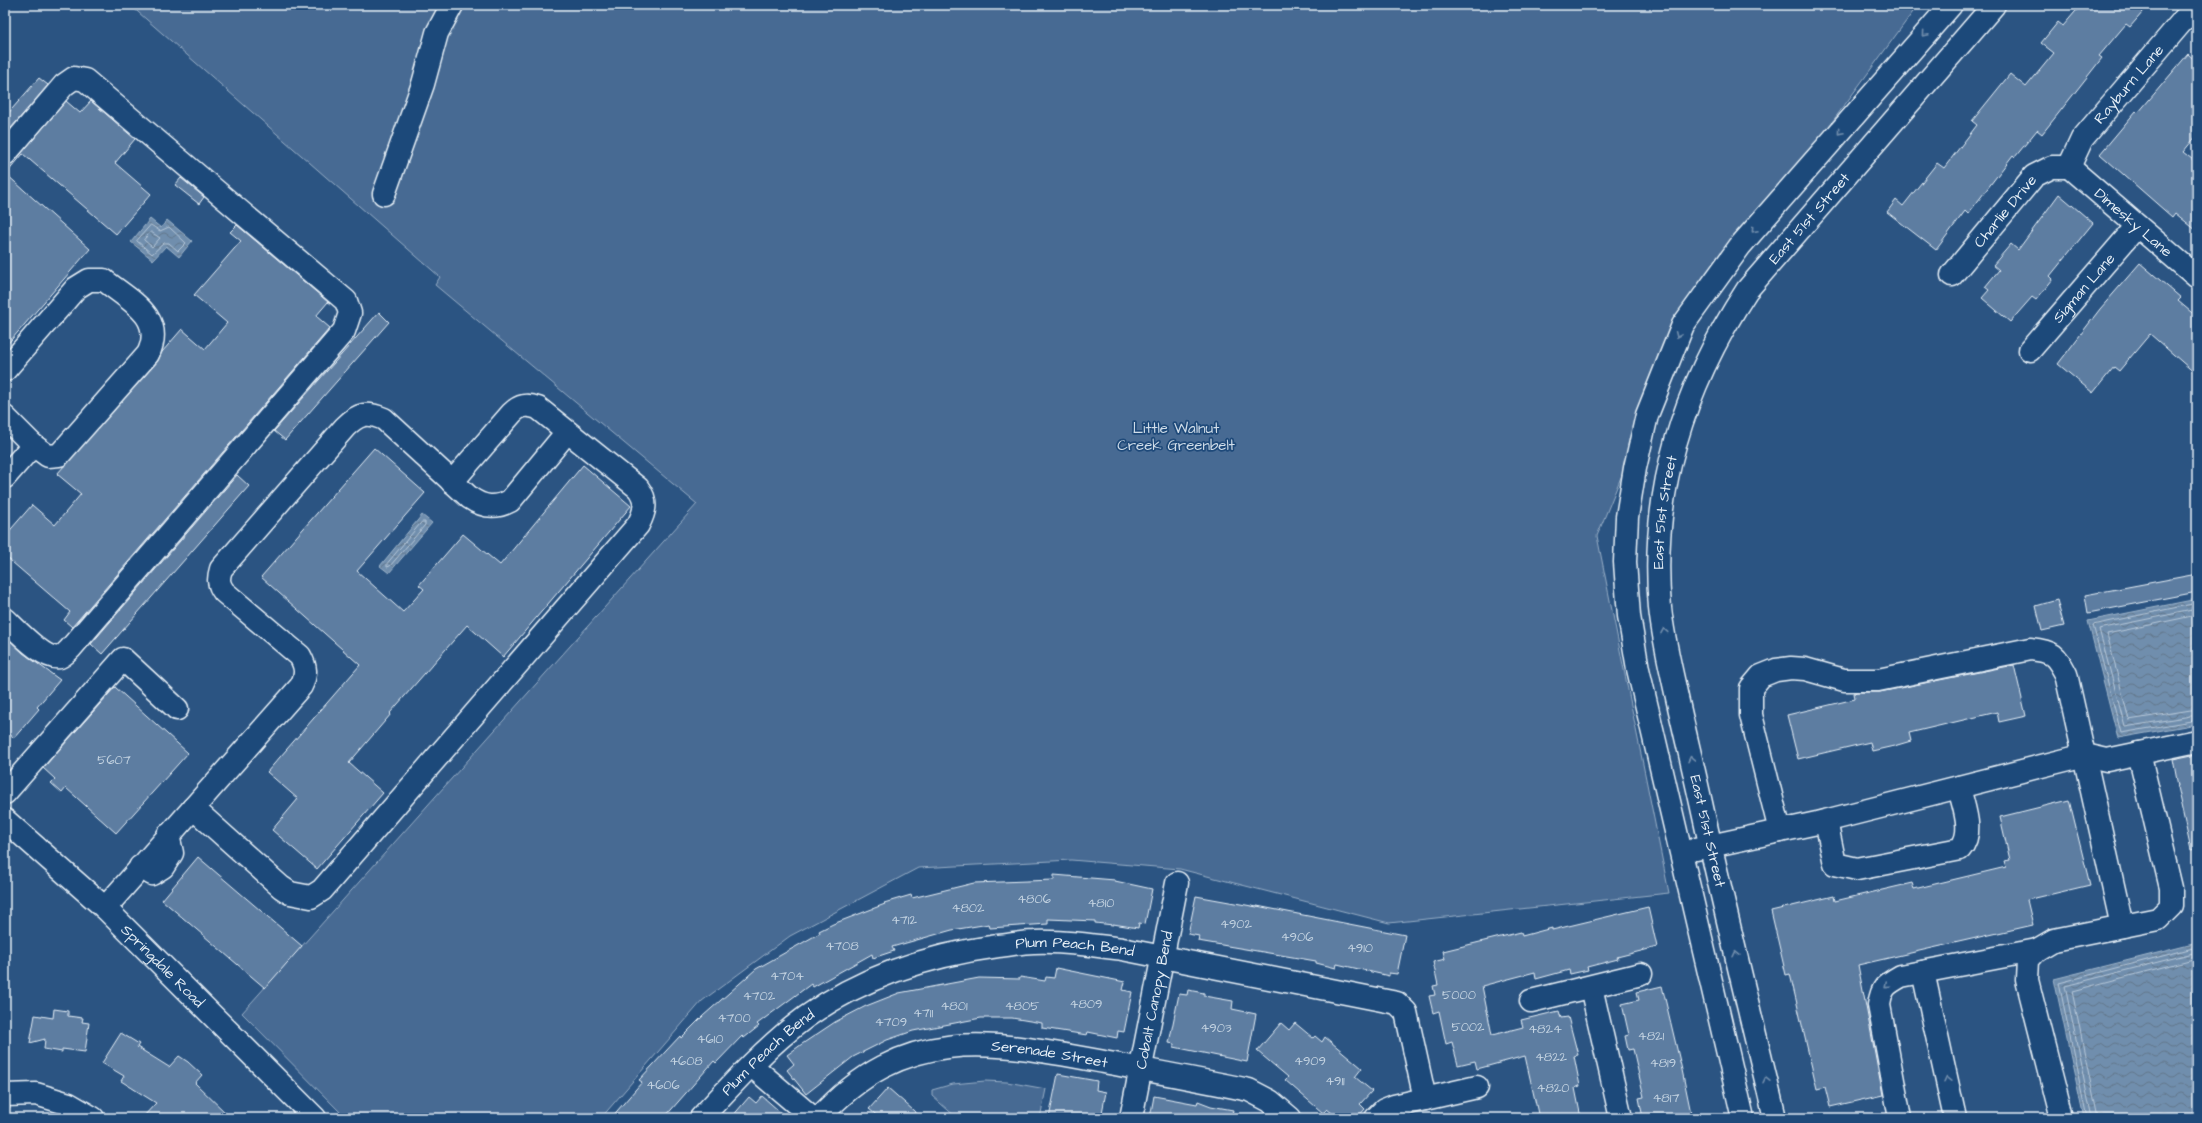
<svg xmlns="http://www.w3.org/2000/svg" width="2202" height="1123" font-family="'Architects Daughter',sans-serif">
	<defs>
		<pattern id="water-waves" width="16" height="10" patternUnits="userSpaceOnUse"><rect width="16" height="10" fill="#708ead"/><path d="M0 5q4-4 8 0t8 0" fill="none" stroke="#61768a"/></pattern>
	</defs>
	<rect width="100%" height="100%" fill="#2b5482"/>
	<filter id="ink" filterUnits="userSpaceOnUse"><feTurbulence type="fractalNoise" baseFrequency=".025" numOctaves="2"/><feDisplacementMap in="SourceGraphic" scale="8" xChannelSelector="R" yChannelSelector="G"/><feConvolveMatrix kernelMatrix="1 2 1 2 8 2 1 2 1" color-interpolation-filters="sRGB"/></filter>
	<g filter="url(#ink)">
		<g fill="#476b93" stroke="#98aec6">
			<path d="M130,5H1918L1683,325L1597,536L1669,893L1389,923L1180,869L1071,860L918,868L790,936L702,1001L601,1118H346L242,1013L697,504L435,285L440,277Z"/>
			<path d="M985,1081L1007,1082L1046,1089L1040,1118H957L932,1096V1090L953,1084Z"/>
		</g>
		<g fill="url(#water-waves)" stroke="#a0b6cb">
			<path d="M150,219L161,228L167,220L192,241L179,257L166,246L153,260L131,242Z"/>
			<path d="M422,515L432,523L389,573L380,566Z"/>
			<path d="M2197,599V724L2118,738L2088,621Z"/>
			<path d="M2197,943V1118H2084L2054,979Z"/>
		</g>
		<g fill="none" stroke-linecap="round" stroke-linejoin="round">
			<g stroke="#b8c9da" stroke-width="1">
				<path d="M151,225L160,231L169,227L186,243L178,251L169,243H164L152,254L137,241Z"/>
				<path d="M151,232L160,238L152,247L144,240Z"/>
				<path d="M422,522H425V525L390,566L387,567V564Z"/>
				<path d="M2197,603L2093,625L2121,733L2197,720"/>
				<path d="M2197,609L2099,629L2125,727L2197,715"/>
				<path d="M2197,615L2107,634L2129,720L2197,709"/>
				<path d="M2087,1118L2059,983L2197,947"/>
				<path d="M2092,1118L2065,986L2197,952"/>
				<path d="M2098,1118L2072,991L2197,958"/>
			</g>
		</g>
		<g fill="#5d7da1" stroke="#e8f1f8">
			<path d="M2081,5H2149L2130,27L2126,24L2099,56L2102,58L2058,114L2042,134L2037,130L2015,157L2013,155L1968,214L1965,211L1936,250L1887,212L1896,200L1903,206L1937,163L1944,168L1977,125L1972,121L2010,74L2026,87L2054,53L2041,43L2058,22L2063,26Z"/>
			<path d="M2188,54L2197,62V135L2183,152L2197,163V231L2175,213L2172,217L2100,154L2136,111L2138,113Z"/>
			<path d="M39,78L48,85L5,135V117Z"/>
			<path d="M66,101L80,113L91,101L135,139L115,163L151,194L116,234L23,154L6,174L90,249L5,347V166L14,162Z"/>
			<path d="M181,178L204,197L199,204L175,185Z"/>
			<path d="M2059,194L2093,223L2050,276L2053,279L2036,300L2032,297L2010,322L1982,298L1989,290L1985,287L1999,270L1993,265L2011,244L2018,250Z"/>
			<path d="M237,225L328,302L316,316L330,328L72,627L64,620L70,612L5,556V536L32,505L55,525L81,494L57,474L157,362L162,352L182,329L205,349L227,323L194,295L241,241L230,232Z"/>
			<path d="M2140,263L2181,298L2178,301L2197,317V375L2150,334L2119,371L2114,367L2093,393L2058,364L2100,309Z"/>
			<path d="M379,312L389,322L285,440L274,431Z"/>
			<path d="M374,448L425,493L357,571L403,612L424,589L419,585L463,534L500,565L583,465L631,506L503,657L467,625L390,713L391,714L349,763L383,793L317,869L272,830L298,799L267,772L360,665L261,577Z"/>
			<path d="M237,475L249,486L102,654L91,644Z"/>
			<path d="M2197,574V592L2088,613L2085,595Z"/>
			<path d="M2057,600L2064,626L2042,631L2036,606Z"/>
			<path d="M5,636L23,653L60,680L37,707L39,709L14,738L5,730Z"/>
			<path d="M2014,665L2026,716L1999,722L1997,712L1909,733L1911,741L1894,746L1872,751L1870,742L1798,759L1787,715L1855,699L1854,693L1857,692H1880Z"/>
			<path d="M115,687L188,753L116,833L66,788L62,793L51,783L55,779L43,768Z"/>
			<path d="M2197,754V849L2191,850L2177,787L2178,786L2173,759Z"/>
			<path d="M2069,800L2090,885L2027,900L2033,925L1858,965L1883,1095L1830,1107L1825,1087L1817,1089L1790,974L1786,975L1771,911L1834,896L1835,901L1912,883L1914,889L2006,867L2004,861L2010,860L2000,817Z"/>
			<path d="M198,857L302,946L265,988L162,900Z"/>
			<path d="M1054,875L1115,880V881L1152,889L1145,924L1139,923L1138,928L1113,924V925L1095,923V921L1048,919V924L990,928L989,924L952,930L892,947L894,951L873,958L872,954L813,987L811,984L757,1024L759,1026L744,1038L742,1036L716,1063L714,1061L664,1118H611L642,1082L639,1080L680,1036L681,1038L703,1016L756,969L820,933L819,931L833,924L885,904L884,903L911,895L912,898L974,883L1054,880Z"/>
			<path d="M1196,896L1257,907V906L1405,935L1397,974L1389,973V976L1337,964L1336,968L1316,963V961L1198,941L1199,936L1188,934Z"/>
			<path d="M1648,907L1657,947L1617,957L1618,959L1587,967L1588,970L1570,974L1569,970L1536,979L1535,972L1482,986L1492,1035L1523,1027L1521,1020L1559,1011L1561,1018L1568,1017L1578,1055L1574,1056L1580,1086L1575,1088L1581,1118H1539L1525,1056L1477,1069L1475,1061L1458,1065L1452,1042L1446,1044L1439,1011L1433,1013L1429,996L1435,995L1433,986L1438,985L1433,962L1445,959L1443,951L1521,932L1522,936L1552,928V930Z"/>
			<path d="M1056,968L1125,982L1123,990L1132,992L1124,1032L1118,1031L1117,1038L1088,1032L1087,1035L1042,1028V1023L1012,1018H981L913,1031L887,1040L853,1057L806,1094L787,1070L794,1064L787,1055L802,1044L835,1022L866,1006L899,993L979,978L1020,979V977L1045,981L1046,977L1054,978Z"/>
			<path d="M1662,986L1682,1070L1692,1118H1643L1639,1098L1644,1097L1633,1049L1628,1050L1625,1036L1629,1035L1622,1004L1639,1000L1637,992Z"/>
			<path d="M1188,990L1204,993V996L1233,1001L1232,1009L1256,1014L1247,1062L1174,1047V1044L1169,1043L1179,994L1187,995Z"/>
			<path d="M54,1009L68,1011V1016L83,1018L82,1022L89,1023L85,1052L62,1049V1052L44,1049L45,1039L30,1043L35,1015L53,1018Z"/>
			<path d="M1281,1023L1289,1030L1295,1023L1313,1038L1315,1036L1322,1042L1325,1037L1362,1068L1355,1077L1372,1091L1360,1104L1365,1109L1357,1118H1338L1327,1109L1323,1113L1285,1080L1288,1077L1257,1051Z"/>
			<path d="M121,1033L139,1044L137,1047L169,1067L179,1056L188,1062L202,1075L195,1083L231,1118H142L156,1103L121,1081L124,1076L102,1063Z"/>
			<path d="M1058,1074L1097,1081L1096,1090L1106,1092L1101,1118H1049Z"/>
			<path d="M888,1088L922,1118H880L869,1109Z"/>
			<path d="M762,1096L787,1118H731L749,1097L756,1103Z"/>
			<path d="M1154,1096L1197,1104L1198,1101L1211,1106L1233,1110L1232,1115L1239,1118H1150Z"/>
		</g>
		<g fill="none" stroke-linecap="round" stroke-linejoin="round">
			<defs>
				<g id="minor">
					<path d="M5,154L64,85L74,78L85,80L346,301L350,313L344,331L70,649C67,652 63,656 60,657C45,661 16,629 5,619"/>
					<path id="s1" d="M2069,167L2082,139L2196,5"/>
					<path id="s2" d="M2069,167L2197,277"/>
					<path d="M384,194L423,84L437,33L452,5"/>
					<path id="s3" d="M1952,275L2034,176L2052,167H2069"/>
					<path id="s4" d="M2030,350L2137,226"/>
					<path d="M5,370L76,288L89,280H104C130,301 166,317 148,354L59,455L48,456L33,445L5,417"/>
					<path d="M5,477L33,445"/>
					<path d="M5,793L123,659L177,709"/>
					<path d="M193,808L281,887L290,893L311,897L322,890L638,525C645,512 648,501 638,488L538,408C527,404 520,405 512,413L452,482"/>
					<path d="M1826,821L1835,864L1857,869L1960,849C1975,832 1963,807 1959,787"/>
					<path d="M1780,831L1751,715V688L1761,676L1776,670L1791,668L1805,669L1844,680H1878L2030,649C2053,651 2056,655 2066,674L2122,926"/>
					<path d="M1696,849L1817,823L2085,755L2107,760L2197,741"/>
					<path d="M140,867L152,874L163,867L172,853L168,835"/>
					<path d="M105,908L301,686C307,674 306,667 300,656L224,592C218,584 218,579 221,569L345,427C359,413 367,412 384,419L470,498C483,507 495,509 510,501L567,432"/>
					<path d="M1923,972L1955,1118"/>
					<path d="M1591,987L1621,1118"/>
					<path d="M1531,1001L1641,974"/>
					<path d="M752,1066L813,1118"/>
					<path d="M5,1095L36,1094L69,1104L93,1118"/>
					<path id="s5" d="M701,1118C733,1083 768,1045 806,1017C862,977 931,955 998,946C1010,945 1022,942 1034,942C1064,941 1092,945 1122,949L1397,1003L1406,1012L1425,1099"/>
					<path id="s6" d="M819,1118C905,1023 992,1041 1104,1062C1152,1071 1201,1080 1249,1090L1270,1101L1290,1118"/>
					<path id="s7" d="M1131,1118L1177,883"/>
					<path d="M1376,1118L1384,1110L1394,1106L1477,1087"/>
					<path d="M1743,1118L1638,669L1629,616L1625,562L1627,517L1635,468L1647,415L1683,325L1740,246L1951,5"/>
					<path id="s8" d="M1775,1118C1750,1013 1724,908 1701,803C1693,766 1684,730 1676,693C1670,665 1663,637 1660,608C1650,491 1683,388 1747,290L1994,5"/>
					<path d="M1900,1118L1879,1005C1882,987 1885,985 1901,976L2037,950"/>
					<path d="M2062,1118L2027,980L2028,960L2037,950L2054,940L2158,919L2171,906V888L2139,753"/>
				</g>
				<g id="major">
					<path id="s9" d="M5,820L105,908L315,1118"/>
				</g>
			</defs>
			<use href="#minor" stroke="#e8f1f8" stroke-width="25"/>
			<use href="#major" stroke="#e8f1f8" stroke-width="25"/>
			<use href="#minor" stroke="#1f4a7a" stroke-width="22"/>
			<use href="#major" stroke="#1f4a7a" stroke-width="22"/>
		</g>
		<defs><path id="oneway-chevron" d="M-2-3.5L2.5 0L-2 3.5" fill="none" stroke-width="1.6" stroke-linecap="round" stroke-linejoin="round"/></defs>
		<g stroke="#6f8dac">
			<use href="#oneway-chevron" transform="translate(1925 34) rotate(131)"/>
			<use href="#oneway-chevron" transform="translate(1840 132) rotate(131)"/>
			<use href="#oneway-chevron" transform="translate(1754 230) rotate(131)"/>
			<use href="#oneway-chevron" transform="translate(1678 335) rotate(113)"/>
			<use href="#oneway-chevron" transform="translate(1664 631) rotate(-100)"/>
			<use href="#oneway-chevron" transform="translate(1691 759) rotate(-103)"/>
			<use href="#oneway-chevron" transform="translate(1736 954) rotate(-103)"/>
			<use href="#oneway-chevron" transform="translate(1887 985) rotate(139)"/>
			<use href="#oneway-chevron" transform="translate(1766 1080) rotate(-103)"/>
			<use href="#oneway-chevron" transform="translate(1947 1080) rotate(-103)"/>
		</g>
	</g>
	<g text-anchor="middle" stroke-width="3.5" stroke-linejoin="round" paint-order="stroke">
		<g font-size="13" fill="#c5d4e2">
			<text x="114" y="764">5607</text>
			<text x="1034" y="903">4806</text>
			<text x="1101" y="907">4810</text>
			<text x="968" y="912">4802</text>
			<text x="904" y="924">4712</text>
			<text x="1236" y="928">4902</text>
			<text x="1297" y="941">4906</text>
			<text x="842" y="950">4708</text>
			<text x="1360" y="952">4910</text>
			<text x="787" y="980">4704</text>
			<text x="1459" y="999">5000</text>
			<text x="759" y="1000">4702</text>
			<text x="1086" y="1008">4809</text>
			<text x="954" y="1010">4801</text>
			<text x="1022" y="1010">4805</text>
			<text x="923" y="1017">4711</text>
			<text x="734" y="1022">4700</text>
			<text x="891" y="1026">4709</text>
			<text x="1468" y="1031">5002</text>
			<text x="1216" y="1032">4903</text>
			<text x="1545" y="1033">4824</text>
			<text x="1651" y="1040">4821</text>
			<text x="710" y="1043">4610</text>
			<text x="1551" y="1061">4822</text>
			<text x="686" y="1065">4608</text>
			<text x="1310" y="1065">4909</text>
			<text x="1663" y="1067">4819</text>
			<text x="1335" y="1085">4911</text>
			<text x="663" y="1089">4606</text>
			<text x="1553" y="1092">4820</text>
			<text x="1666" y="1102">4817</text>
		</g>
		<g font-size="15" fill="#e8f1f8" stroke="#1f4a7a">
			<text dy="5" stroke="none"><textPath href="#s1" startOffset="103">Rayburn Lane</textPath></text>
			<text dy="5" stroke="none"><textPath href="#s3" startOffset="83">Charlie Drive</textPath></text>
			<text dy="5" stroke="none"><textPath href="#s8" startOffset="954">East 51st Street</textPath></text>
			<text dy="5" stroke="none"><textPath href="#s2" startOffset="85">Dimesky Lane</textPath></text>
			<text dy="5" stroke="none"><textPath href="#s4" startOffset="82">Sigman Lane</textPath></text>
			<text dy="5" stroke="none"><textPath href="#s8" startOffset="619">East 51st Street</textPath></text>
			<text transform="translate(1708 831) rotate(77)" y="5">East 51st Street</text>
			<text dy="5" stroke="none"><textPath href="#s5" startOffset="430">Plum Peach Bend</textPath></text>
			<text dy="5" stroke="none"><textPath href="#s9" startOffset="215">Springdale Road</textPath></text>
			<text dy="5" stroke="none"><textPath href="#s7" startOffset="120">Cobalt Canopy Bend</textPath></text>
			<text dy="5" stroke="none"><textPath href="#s5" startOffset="94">Plum Peach Bend</textPath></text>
			<text dy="5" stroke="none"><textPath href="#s6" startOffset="253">Serenade Street</textPath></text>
		</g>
		<g font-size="15" fill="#d0dde9" stroke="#1f4a7a">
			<text x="1176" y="433">Little Walnut<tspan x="1176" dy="17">Creek Greenbelt</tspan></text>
		</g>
	</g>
	<rect width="2202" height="1123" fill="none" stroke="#1f4a7a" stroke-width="20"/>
	<rect x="10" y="10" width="2182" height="1103" fill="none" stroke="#e8f1f8" stroke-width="1.5" filter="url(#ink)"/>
</svg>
